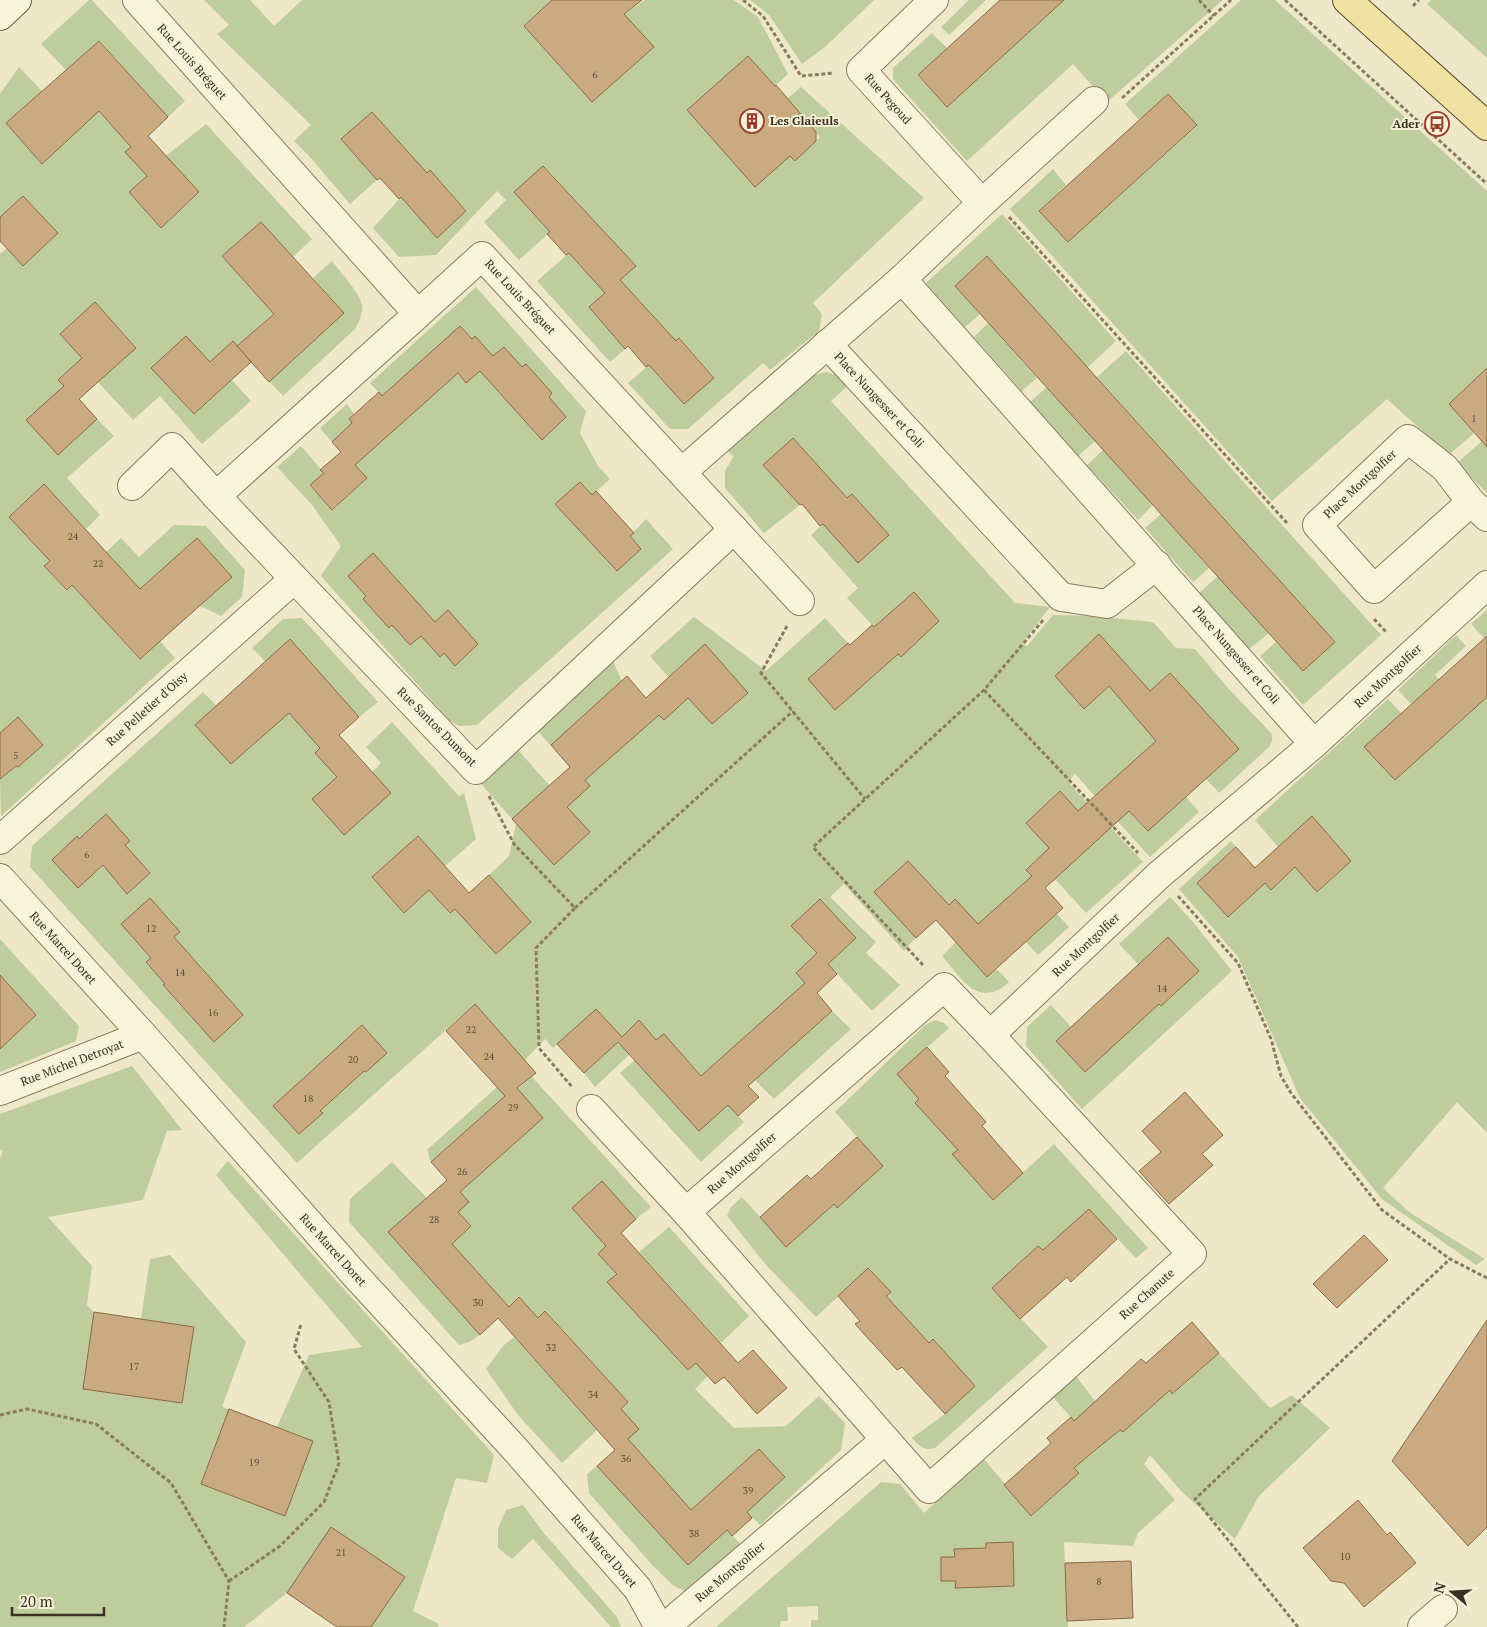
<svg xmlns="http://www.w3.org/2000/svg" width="1487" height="1627" font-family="'PT Serif',serif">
	<rect width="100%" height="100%" fill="#eee8c9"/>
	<g fill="#bfcc9d" fill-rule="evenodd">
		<path d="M89,0H92L185,101L168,117L100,41L66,70L41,44Z"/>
		<path d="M204,0H250L274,26L302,0H552L524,26L592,102L653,47L624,14L645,0H734L758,17L788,74L775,86L748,56L687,110L790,156L795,161L820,137L787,99L801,87L924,198L813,303L822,314L819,331L770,370L763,363L688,429H670L628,383L649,365L684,404L714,377L680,338L676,341L620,280L635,266L599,226L595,229L576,208L580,205L544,166L514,192L550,232L519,260L484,222L506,200L497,191L436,255L399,257L373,228L401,197L437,238L466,210L430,170L427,173L372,112L341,139L377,180L350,204L310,157L294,141L311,125L217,34L229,25Z"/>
		<path d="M750,0H874L825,47L802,64L769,15Z"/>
		<path d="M969,0H986L949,35L941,27Z"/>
		<path d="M1064,0H1223L1107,102L1073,64L967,161L893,79V68L932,33L947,48L918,76L947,107Z"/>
		<path d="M1241,0H1275L1487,191V368L1449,404L1474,433L1449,455L1387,399L1272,501L1010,209L1053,169L1066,185L1039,211L1068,242L1197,126L1168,94L1139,120L1125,104Z"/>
		<path d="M1431,0H1487V58L1427,4Z"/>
		<path d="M19,67L42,91L6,123L42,164L76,132L83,94L131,147L147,176L129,192L161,228L199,193L166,156L206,124L312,239L293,257L261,222L222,256L253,291L292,297L237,346L210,362L152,368L193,414L232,380L251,401L202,444L160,396L133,420L98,382L136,347L95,302L60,334L82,358L58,380L114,436L67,478L100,515L86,529L44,484L9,517L50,561L44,566L66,590L72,585L139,659L160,641L175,658L1,816L0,779L16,766L18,767L43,745L18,717L0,733V254L7,248L23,266L58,233L23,196L0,217V94Z"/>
		<path d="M1002,214L1116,341L1087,368L987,256L955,286L980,314L965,327L926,283Z"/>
		<path d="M569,253L605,293L589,307L625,349L610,362L537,281Z"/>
		<path d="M332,261C340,272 360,293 362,305C363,313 359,322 355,329L283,396L269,381L344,313L313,278Z"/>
		<path d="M476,287L586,411L580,433L598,466L610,479L592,495L580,482L556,504L617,571L641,549L630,536L646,519L673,549L477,725L459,726L449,720L321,576L341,546L312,505L277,467L301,446L324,473L310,486L333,510L367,478L355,465L382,396L370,383ZM460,326L472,339L475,336L493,356L504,347L522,367L526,364L552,393L549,397L566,417L542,440L480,371L466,383L435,349ZM373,553L435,622L448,610L478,644L455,666L444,653L439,656L421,636L410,645L392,625L389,628L363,599L366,596L348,576Z"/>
		<path d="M988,323L1037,378L1022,391L974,337Z"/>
		<path d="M1126,351L1381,635L1303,705L1260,656L1276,642L1303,671L1335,642L1097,377Z"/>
		<path d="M826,372L841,376L851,383L831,401L1015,603L1050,607L1022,643L1027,646L1053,615L1093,616L1153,622L1176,648L1195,649L1227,687L1272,734V740L1270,746L1219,793L1206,779L1239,749L1170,673L1150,691L1099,634L1055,676L1084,709L1109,686L1185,760L1106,786L1147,831L1186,797L1199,812L1150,857L1075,774L1068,782L1143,862L1086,913L1055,879L1101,836L1060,791L1026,823L1049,848L1026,869L1032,876L978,924L949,905L908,861L875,892L916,937L904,951L844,884L830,897L876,942L866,953L900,985L872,1011L828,964L856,938L820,899L792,926L817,953L796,973L805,983L718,1094L664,1034L656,1040L639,1020L622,1037L596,1009L553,1048L545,1039L518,1067L516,1051L475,1004L297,1163L30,867L32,846L203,692L216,705L196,725L231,764L268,732L274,695L320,748L315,753L337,777L312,799L344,835L390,793L372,772L381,763L366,747L392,722L459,796L464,793L476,839L445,866L418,836L372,877L404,913L429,890L449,913L455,909L496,954L531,922L488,876L509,856L516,824L554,865L590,832L567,807L590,786L585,780L659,715L664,720L688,698L712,724L748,694L705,645L668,677L650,656L694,617L766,671L825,618L848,643L808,679L835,709L898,654L901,657L939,621L914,592L874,627L847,598L858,588L811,535L823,524L858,563L889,535L852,494L847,498L793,438L763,465L800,505L764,533L725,488V471L734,456L727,451L806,379L814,375ZM106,815L130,841L78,888L52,860L77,837L79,839ZM143,865L150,873L127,894ZM150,899L180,932L174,937L243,1015L214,1042L163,986L165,984L146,963L151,958L121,924ZM362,1025L387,1053L366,1072L364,1071L320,1111L322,1114L299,1134L273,1106Z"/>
		<path d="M1047,387L1095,441L1078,456L1030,402Z"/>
		<path d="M347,404L354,414L349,419L352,423L332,442L320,428Z"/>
		<path d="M1482,441L1487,447V493L1457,463Z"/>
		<path d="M1103,450L1153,505L1138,520L1087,465Z"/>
		<path d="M1161,514L1209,568L1193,582L1145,528Z"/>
		<path d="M174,525L206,526L245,570L242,597L221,616L200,606L232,577L197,538L162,570L156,608L106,552L121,538L139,557Z"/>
		<path d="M1218,576L1269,633L1249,649L1199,593Z"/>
		<path d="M1487,610V636L1484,638L1471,624Z"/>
		<path d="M302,618L378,702L359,717L354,711L266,662L252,648L283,619Z"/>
		<path d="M1456,635L1466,646L1435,675L1439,679L1411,704L1398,690Z"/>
		<path d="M613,661L622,681L551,746L537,730Z"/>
		<path d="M1487,697V1133L1457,1102L1383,1188L1409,1212L1485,1259L1476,1265L1382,1199L1300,1098L1238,957L1179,889L1231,841L1236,847L1197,883L1228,917L1265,883L1271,889L1295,867L1318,892L1351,861L1312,817L1278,847L1255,820L1388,699L1401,713L1364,747L1395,780Z"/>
		<path d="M518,750L550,786L512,819L481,784Z"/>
		<path d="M1170,897L1194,923L1232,971L1082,1109L1026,1046L1027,1027L1051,1005L1071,1027L1056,1041L1085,1072L1159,1004L1161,1006L1198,971L1168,937L1138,964L1119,944Z"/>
		<path d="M1057,914L1069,927L1038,955L1026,942Z"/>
		<path d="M0,939L79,1026L76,1041L0,1072V1030L9,1040L36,1015L7,982L0,989Z"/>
		<path d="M956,942L987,977L997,969L1009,982C979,1010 961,978 942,956Z"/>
		<path d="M832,1011L851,1029L774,1099L755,1080Z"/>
		<path d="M935,1020L944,1023L949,1028L897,1074L919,1099L958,1150L952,1154L993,1200L1054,1144L1148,1248L1136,1258L1089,1209L1043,1250L1038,1246L992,1288L1048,1347L935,1448C924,1451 919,1446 912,1438L945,1414L975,1386L933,1339L929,1343L886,1296L890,1292L869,1268L816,1317L766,1265L727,1216L731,1207L742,1197L787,1246L834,1204L837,1208L883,1166L835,1112L925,1025Z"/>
		<path d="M618,1042L630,1054L595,1087L584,1073Z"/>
		<path d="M635,1060L699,1131L728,1105L744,1122L701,1162L620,1073Z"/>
		<path d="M132,1066L182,1130L167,1131L143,1200L48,1217L92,1266L87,1305L94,1312L84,1389L182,1403L194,1327L141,1319L150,1259L170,1255L246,1342L222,1407L229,1409L201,1484L285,1516L313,1441L277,1427L309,1355L362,1347L216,1175L228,1161L494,1455L487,1483L456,1478L413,1611L439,1624L438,1627H371L405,1577L331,1528L287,1593L244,1627H0V1158L3,1151L0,1149V1114Z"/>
		<path d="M532,1077L651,1207L636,1219L602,1181L573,1208L606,1246L598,1254L617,1274L608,1282L688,1370L697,1363L708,1376L695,1389L734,1428L786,1426L819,1396L845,1423L841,1450L760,1525L747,1512L785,1477L759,1449L720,1484L711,1513L700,1502L662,1536L688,1565L727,1530L740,1544L686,1592L673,1585L653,1566L589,1493L587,1474L597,1466L632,1504L662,1477L628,1439L621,1409L628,1402L546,1311L538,1318L520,1298L509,1307L475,1269L445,1296L480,1335L469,1342L459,1345L349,1222L350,1199L392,1162L427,1198L461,1236L471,1226L458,1212L460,1192L543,1118L517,1089Z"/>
		<path d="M497,1087L505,1096L431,1162L427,1150Z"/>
		<path d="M669,1227L749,1316L721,1343L639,1252Z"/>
		<path d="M514,1337L597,1430L562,1463L518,1415L486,1369L503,1346Z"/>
		<path d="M1219,1353L1270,1408L1292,1395L1330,1428L1259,1496L1235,1539L1182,1492L1150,1455L1144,1464L1175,1500L1138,1533L1133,1546L1064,1542L1068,1627H811V1620H818V1606L787,1607L788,1621H781L780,1627H716L881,1482L900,1484L924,1513L984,1459L1032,1516L1079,1473L1074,1468L1098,1448L1052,1396L1075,1375L1095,1401L1123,1432L1170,1390L1173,1394ZM1013,1542L1014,1586L956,1588V1581H941V1558L955,1557L954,1549L986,1548V1543Z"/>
		<path d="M523,1505L543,1532L617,1617L621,1627H611L533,1539L512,1559L498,1548V1528L506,1510Z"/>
	</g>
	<g fill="#caaa80" stroke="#886944">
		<path d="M552,0H642L624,14L654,47L592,102L524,26Z"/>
		<path d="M1000,0H1064L947,107L918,75Z"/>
		<path d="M99,41L168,117L148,136L199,192L161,228L129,192L147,176L125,152L131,147L99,111L42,164L6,123Z"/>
		<path d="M748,56L775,86L776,85L816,132V141L795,161L790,156L755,187L687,110Z"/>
		<path d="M1168,94L1197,125L1068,242L1039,211Z"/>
		<path d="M372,112L427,173L430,170L466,211L437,238L401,197L399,199L380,178L377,180L341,139Z"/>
		<path d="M543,166L636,266L620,280L676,341L679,338L714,378L684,404L649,365L646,367L628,346L625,349L589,307L605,293L569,253L566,255L547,234L550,232L514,192Z"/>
		<path d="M23,196L58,233L23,266L0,241V217Z"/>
		<path d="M261,222L344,313L269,382L237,346L274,314L222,256Z"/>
		<path d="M987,256L1335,642L1303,671L955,286Z"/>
		<path d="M95,302L136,348L79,399L97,419L58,455L26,420L64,386L58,380L82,358L60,334Z"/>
		<path d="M460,326L472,339L475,336L493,356L504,347L522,367L526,364L552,393L549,397L566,417L542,440L480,371L466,383L458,373L355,465L367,478L332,510L310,485L324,473L320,470L341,452L332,442L352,423L349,419L379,392L382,396Z"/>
		<path d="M186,336L210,362L233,341L251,362L194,414L151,368Z"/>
		<path d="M1487,368V447L1449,404Z"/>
		<path d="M793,438L847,498L852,494L889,535L858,563L823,524L820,526L802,504L800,505L763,465Z"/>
		<path d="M580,482L592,495L596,491L634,533L630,536L641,549L617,571L555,504Z"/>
		<path d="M44,484L140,589L197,538L232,577L140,659L72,585L67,590L44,566L50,561L9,517Z"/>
		<path d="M373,553L435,622L448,610L478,644L455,666L444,653L440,657L421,636L410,645L392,625L389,628L363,599L366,596L348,576Z"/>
		<path d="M914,592L939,621L901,657L898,654L835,710L808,679L848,643L850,645L872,625L874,627Z"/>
		<path d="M1099,634L1150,691L1170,673L1239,749L1148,831L1129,811L1045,888L1063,908L987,977L936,920L916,938L874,892L908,861L949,905L955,899L978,924L1032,876L1026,870L1049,848L1026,823L1060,791L1078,811L1156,741L1109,686L1084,709L1055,676Z"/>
		<path d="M1487,636V697L1395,780L1364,747Z"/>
		<path d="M290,639L359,717L339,735L391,793L344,835L312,799L337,777L315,753L320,748L289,713L231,764L195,725Z"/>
		<path d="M705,644L748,693L712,724L688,698L664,720L659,715L585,780L590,786L567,807L590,832L554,865L512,819L570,767L551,745L627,676L646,698Z"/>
		<path d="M18,717L43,745L18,767L16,766L0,779V733Z"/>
		<path d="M106,814L130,841L125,845L150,873L127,894L103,865L78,888L52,860L77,836L79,839Z"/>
		<path d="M1312,816L1351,861L1317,892L1295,867L1271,890L1265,883L1228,917L1197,883L1236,847L1255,868Z"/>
		<path d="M418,836L469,893L489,875L531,922L496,954L455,909L450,913L429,890L404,913L372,877Z"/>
		<path d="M150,898L180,932L174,937L243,1015L214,1042L163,985L165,984L146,962L151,958L121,924Z"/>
		<path d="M820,899L856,938L828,964L837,974L817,993L832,1011L748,1086L759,1097L738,1116L728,1105L699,1131L618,1042L584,1073L557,1044L596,1009L622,1037L639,1020L656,1040L664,1034L701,1076L805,983L796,973L817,953L791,926Z"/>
		<path d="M1168,937L1199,971L1161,1006L1159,1004L1085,1072L1056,1041Z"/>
		<path d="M0,975L36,1015L0,1049Z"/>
		<path d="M475,1004L536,1073L517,1088L543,1118L460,1192L469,1202L458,1212L471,1226L452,1244L509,1307L519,1297L538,1318L545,1311L628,1402L621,1409L639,1429L628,1439L691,1510L759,1449L785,1477L747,1512L752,1518L732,1536L727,1530L688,1565L597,1466L615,1450L498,1318L480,1335L388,1232L447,1180L431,1162L505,1096L446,1031Z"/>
		<path d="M362,1025L387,1053L366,1072L364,1071L320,1111L323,1113L299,1134L273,1106Z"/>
		<path d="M927,1047L949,1072L945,1076L986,1122L982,1126L1023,1173L993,1200L952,1154L958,1150L915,1103L919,1099L897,1074Z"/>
		<path d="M1185,1092L1223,1135L1202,1154L1213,1165L1169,1204L1139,1171L1161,1152L1142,1131Z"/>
		<path d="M857,1137L883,1166L837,1208L834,1204L786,1247L760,1217L807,1175L811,1179Z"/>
		<path d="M602,1181L636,1219L621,1233L738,1363L753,1350L787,1388L757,1414L724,1377L715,1384L696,1363L688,1370L607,1282L617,1274L598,1254L606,1246L572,1208Z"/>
		<path d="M1089,1209L1117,1239L1071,1282L1067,1277L1020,1319L992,1288L1038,1246L1043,1250Z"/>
		<path d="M1364,1235L1388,1260L1337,1308L1313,1284Z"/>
		<path d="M868,1268L891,1292L886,1296L929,1343L933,1339L975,1386L945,1414L902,1367L897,1370L855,1324L860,1321L838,1296Z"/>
		<path d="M94,1312L194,1327L182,1403L83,1389Z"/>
		<path d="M1487,1320V1527L1468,1546L1392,1461Z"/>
		<path d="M1192,1322L1219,1353L1172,1394L1170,1390L1123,1432L1120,1430L1094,1451L1074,1468L1079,1473L1031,1516L1004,1485L1051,1443L1047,1438L1071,1417L1074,1421L1141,1359L1146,1363Z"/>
		<path d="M229,1409L313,1441L285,1516L201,1484Z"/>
		<path d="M1358,1500L1387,1535L1390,1532L1416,1563L1364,1607L1344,1583L1331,1581L1303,1548Z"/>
		<path d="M331,1527L405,1577L371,1627H337L287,1593Z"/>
		<path d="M1013,1542L1014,1586L955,1588L956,1581H941V1557H955L954,1549L986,1548V1543Z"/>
		<path d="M1131,1561L1133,1618L1067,1621L1065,1563Z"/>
	</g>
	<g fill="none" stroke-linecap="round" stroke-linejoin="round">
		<defs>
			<g id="street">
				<path d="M137,0L418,314L482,256L800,601"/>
				<path d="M982,203L1094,101"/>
				<path d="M902,279L1314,744"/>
				<path d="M418,314L216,496L476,770L734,529"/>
				<path d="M827,344L1061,597L1107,604L1157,565"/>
				<path d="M682,472L902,279L982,203L861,70L934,0"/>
				<path d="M132,486L172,447L216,496"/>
				<path d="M1471,502L1374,589L1317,525L1408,439L1445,468L1471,502L1487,517"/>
				<path d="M0,840L294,579"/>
				<path d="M0,878L143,1035L355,1275L514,1448L571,1513L638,1589L659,1627"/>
				<path d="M944,987L990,1035L1192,1254L929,1489L686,1212Z"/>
				<path d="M990,1035L1159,875L1314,744L1487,585"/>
				<path d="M0,1091L143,1035"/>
				<path d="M591,1109L686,1212"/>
				<path d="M665,1627L885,1440"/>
				<path d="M1422,1627L1443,1609"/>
			</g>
			<path id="secondary" d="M0,16L17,0"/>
			<path id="primary" d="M1347,0L1487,126"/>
		</defs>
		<use href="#street" stroke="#897b5e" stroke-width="30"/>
		<use href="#secondary" stroke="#6b5c41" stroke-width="30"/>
		<use href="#primary" stroke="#584932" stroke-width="30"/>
		<g stroke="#897b5e" stroke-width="3" stroke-dasharray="4 2.5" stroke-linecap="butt">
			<path d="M743,0L763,16L801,76L834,73"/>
			<path d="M1199,0L1214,16"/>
			<path d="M1285,0L1487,184"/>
			<path d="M1413,6L1419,0"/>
			<path d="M1122,98L1231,0"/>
			<path d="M1009,217L1287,523"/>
			<path d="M1374,619L1387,633"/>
			<path d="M787,626L761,673L865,799"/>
			<path d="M984,690L1138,853"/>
			<path d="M489,796L514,844L575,908L536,948L539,1048L573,1088"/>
			<path d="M1178,896L1238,963L1271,1039L1281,1076L1291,1093L1382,1210L1450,1259L1487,1278"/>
			<path d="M575,908L793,711"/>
			<path d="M923,965L813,847L984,690L1044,619"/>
			<path d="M0,1415L27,1409L96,1424L171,1483L229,1581L224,1627"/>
			<path d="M229,1581L280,1546L324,1502L339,1463L329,1402L294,1349L301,1324"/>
			<path d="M1298,1627L1195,1499L1450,1259"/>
		</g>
		<use href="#street" stroke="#f8f4dc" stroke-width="28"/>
		<use href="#secondary" stroke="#f8f4dc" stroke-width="28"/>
		<use href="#primary" stroke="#efe2a3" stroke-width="28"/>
	</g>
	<defs>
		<symbol id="building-ring" viewBox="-11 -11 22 22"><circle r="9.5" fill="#f5f1d8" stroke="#973e2f" stroke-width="1.5"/><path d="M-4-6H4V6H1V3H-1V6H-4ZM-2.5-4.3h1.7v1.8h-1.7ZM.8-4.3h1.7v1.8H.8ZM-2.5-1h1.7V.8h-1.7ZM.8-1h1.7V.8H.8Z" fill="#973e2f"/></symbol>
		<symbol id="bus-ring" viewBox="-11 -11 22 22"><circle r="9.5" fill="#f5f1d8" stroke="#973e2f" stroke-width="1.5"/><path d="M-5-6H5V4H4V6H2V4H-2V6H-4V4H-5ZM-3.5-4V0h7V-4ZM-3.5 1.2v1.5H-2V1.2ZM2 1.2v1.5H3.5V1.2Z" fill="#973e2f"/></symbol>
	</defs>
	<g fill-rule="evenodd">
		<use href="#building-ring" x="738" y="107" width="28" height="28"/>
		<use href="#bus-ring" x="1423" y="110" width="28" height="28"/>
	</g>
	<g text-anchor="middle" stroke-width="4" stroke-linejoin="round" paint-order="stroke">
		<g font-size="10" fill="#5e4f39">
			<text x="595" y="78">6</text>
			<text x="1474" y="422">1</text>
			<text x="73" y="540">24</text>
			<text x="98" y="567">22</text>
			<text x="16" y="759">5</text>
			<text x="87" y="858">6</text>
			<text x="151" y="932">12</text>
			<text x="180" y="976">14</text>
			<text x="1162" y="992">14</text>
			<text x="213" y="1016">16</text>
			<text x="471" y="1033">22</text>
			<text x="489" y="1060">24</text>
			<text x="353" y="1063">20</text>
			<text x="308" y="1102">18</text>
			<text x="513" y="1111">29</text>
			<text x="462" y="1175">26</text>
			<text x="434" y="1223">28</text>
			<text x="478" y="1306">30</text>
			<text x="551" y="1351">32</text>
			<text x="134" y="1370">17</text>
			<text x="593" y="1398">34</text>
			<text x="626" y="1462">36</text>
			<text x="254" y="1466">19</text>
			<text x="748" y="1494">39</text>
			<text x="694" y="1537">38</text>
			<text x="341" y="1556">21</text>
			<text x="1345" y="1560">10</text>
			<text x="1099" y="1585">8</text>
		</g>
		<g font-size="12" fill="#3a3121" stroke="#f5f1d8">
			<text transform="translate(192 62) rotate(48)" y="4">Rue Louis Bréguet</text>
			<text transform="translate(888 99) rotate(48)" y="4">Rue Pegoud</text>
			<text transform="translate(520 297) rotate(47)" y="4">Rue Louis Bréguet</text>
			<text transform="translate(879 400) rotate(47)" y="4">Place Nungesser et Coli</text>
			<text transform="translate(1360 484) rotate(-43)" y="4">Place Montgolfier</text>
			<text transform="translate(1236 655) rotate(49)" y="4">Place Nungesser et Coli</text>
			<text transform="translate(1388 676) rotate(-43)" y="4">Rue Montgolfier</text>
			<text transform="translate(147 709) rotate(-42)" y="4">Rue Pelletier d'Oisy</text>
			<text transform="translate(437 727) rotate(45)" y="4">Rue Santos Dumont</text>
			<text transform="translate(1086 945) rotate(-43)" y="4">Rue Montgolfier</text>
			<text transform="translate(63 948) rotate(48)" y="4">Rue Marcel Doret</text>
			<text transform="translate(72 1063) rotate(-21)" y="4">Rue Michel Detroyat</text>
			<text transform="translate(742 1163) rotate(-41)" y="4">Rue Montgolfier</text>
			<text transform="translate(333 1250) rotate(48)" y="4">Rue Marcel Doret</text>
			<text transform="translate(1147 1294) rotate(-42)" y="4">Rue Chanute</text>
			<text transform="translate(604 1551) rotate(49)" y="4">Rue Marcel Doret</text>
			<text transform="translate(730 1572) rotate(-40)" y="4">Rue Montgolfier</text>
		</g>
		<g font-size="12" font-weight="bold" fill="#3a3121" stroke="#f5f1d8" text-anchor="start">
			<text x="770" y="125">Les Glaieuls</text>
			<text x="1420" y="128" text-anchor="end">Ader</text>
		</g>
	</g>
	<g transform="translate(1452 1592) rotate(288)" stroke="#f5f1d8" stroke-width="4" paint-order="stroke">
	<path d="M0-4L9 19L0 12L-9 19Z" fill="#3a3121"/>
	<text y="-8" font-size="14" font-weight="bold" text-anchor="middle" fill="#3a3121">N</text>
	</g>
	<path d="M12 1607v8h92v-8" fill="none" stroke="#3a3121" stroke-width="2.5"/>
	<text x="20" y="1607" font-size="15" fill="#3a3121" stroke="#f5f1d8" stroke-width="4" paint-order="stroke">20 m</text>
</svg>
